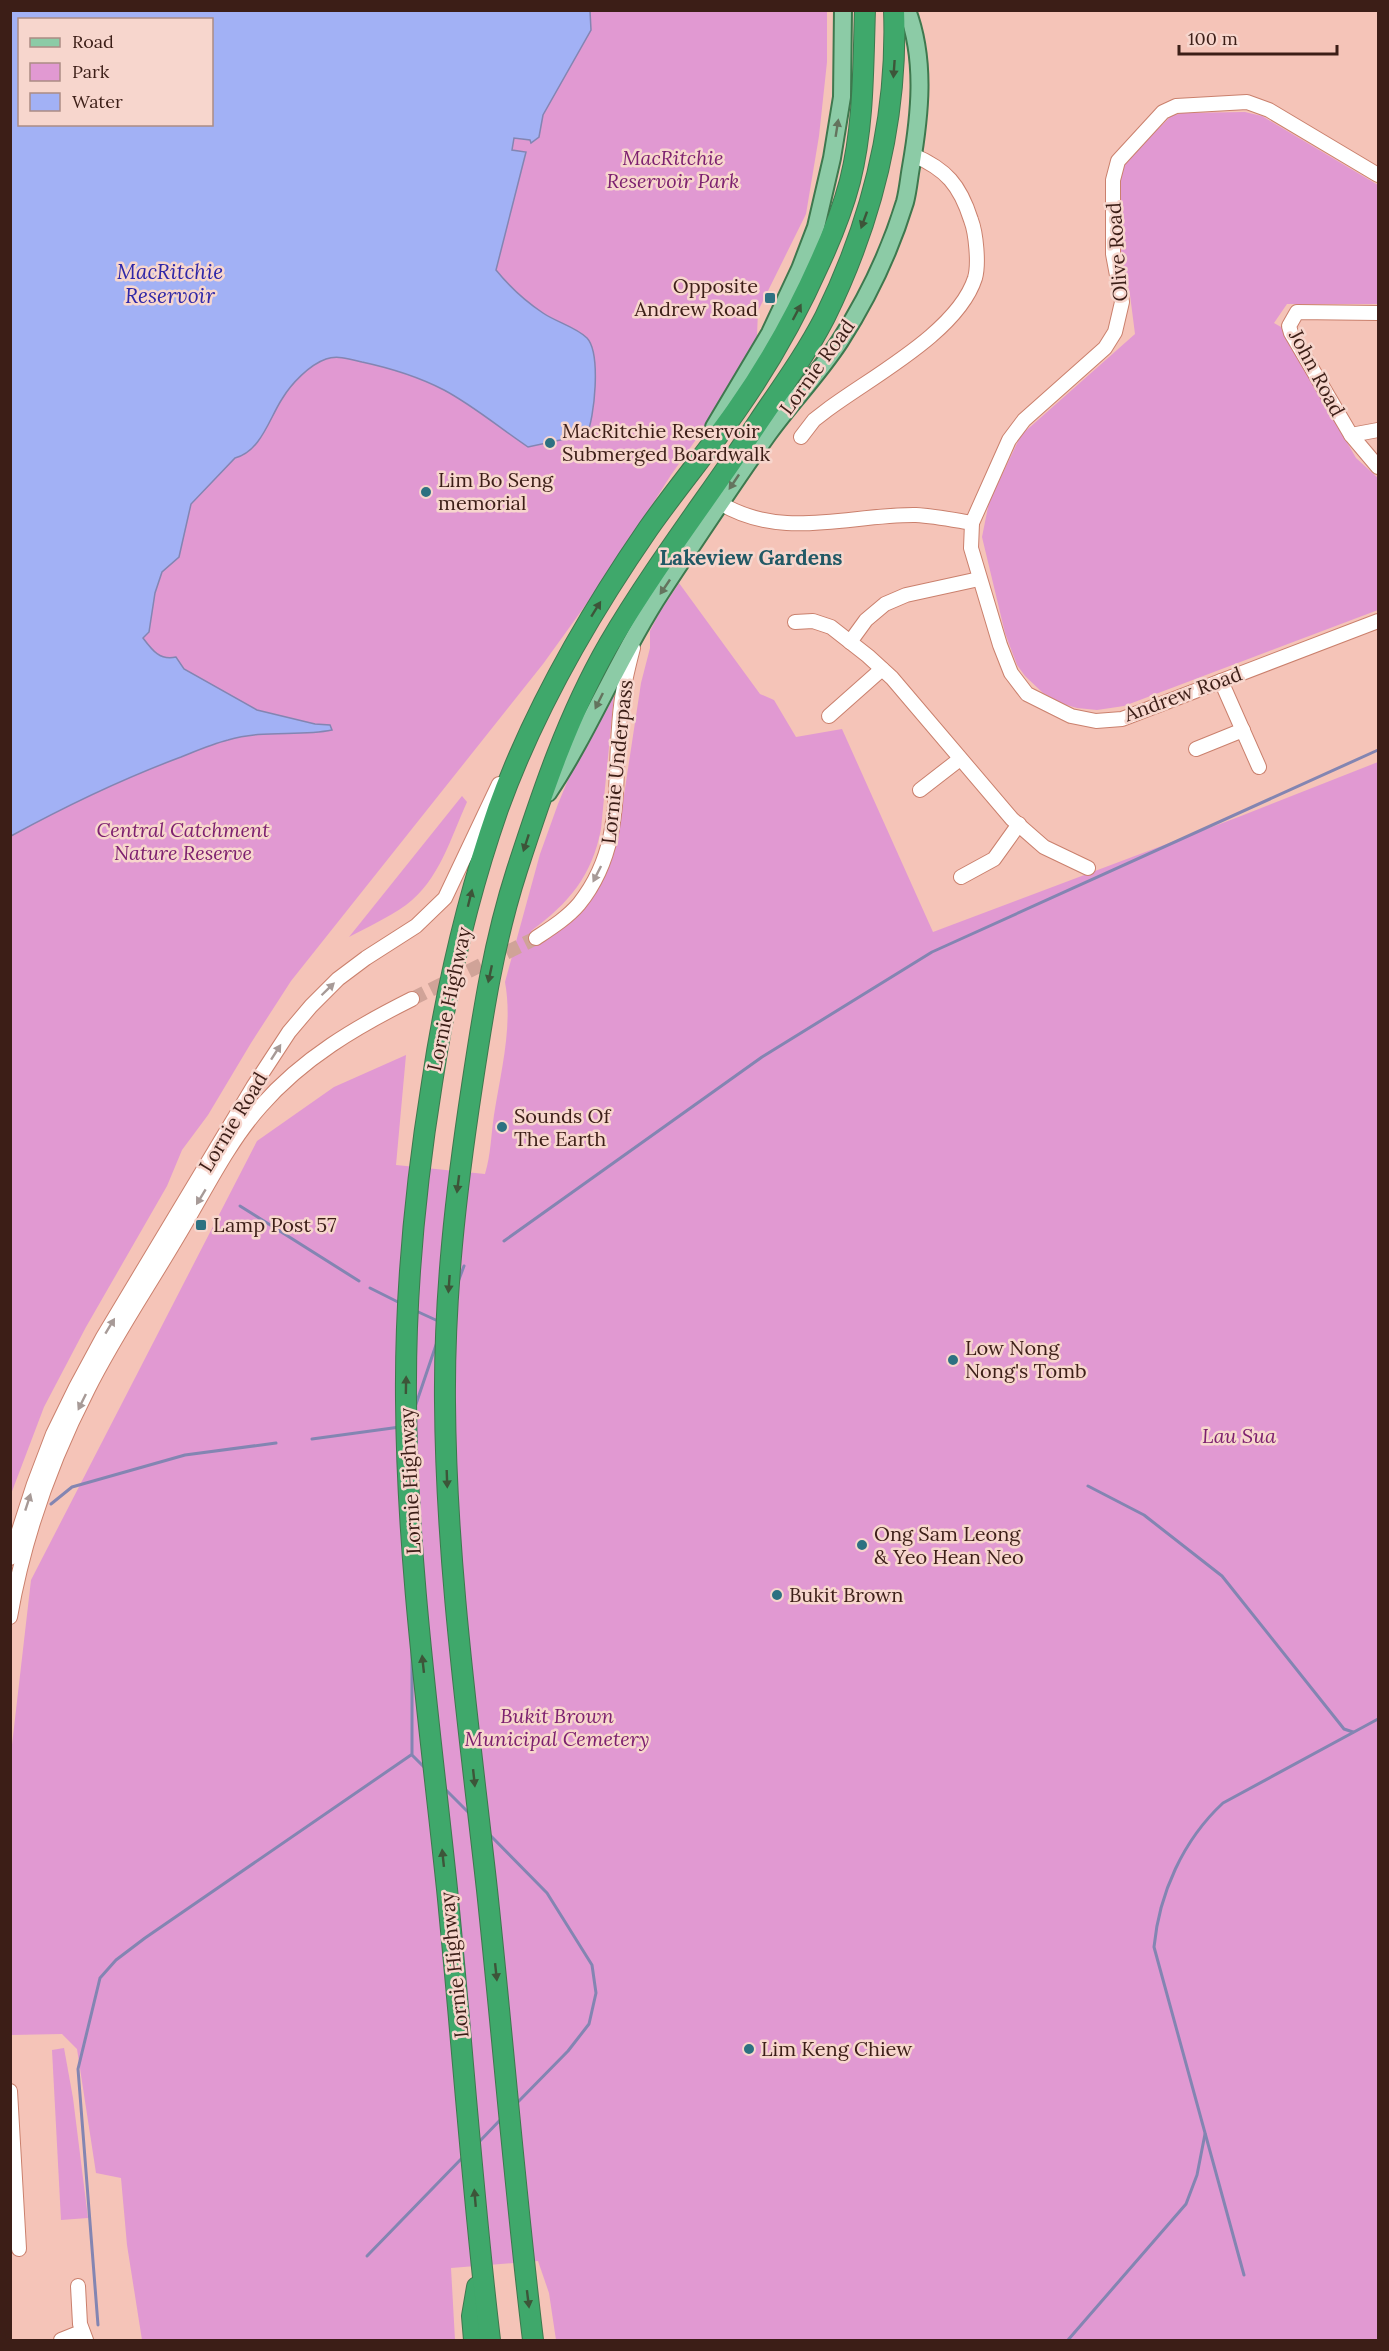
<svg xmlns="http://www.w3.org/2000/svg" width="1389" height="2351" font-family="Lora,serif">
	<rect width="100%" height="100%" fill="#f5c4b8"/>
	<g fill="#e199d2" fill-rule="evenodd">
		<path d="M11,11H827V62L819,136L806,214L758,311L757,336L714,414L671,475L608,574L543,664L291,981L251,1043L208,1115L182,1150L167,1186L86,1327L44,1407L11,1494ZM20,20H212V124H20Z"/>
		<path d="M1245,112L1262,116L1378,185V304H1287L1274,323L1281,327L1356,458L1378,478V610L1124,706L1097,710L1077,708L1063,704L1043,693L1025,676L1017,665L1005,633L982,537L989,502L1021,435L1135,334L1130,295L1120,249V169L1124,163L1171,116L1182,113Z"/>
		<path d="M679,583L760,694L774,700L796,737L842,729L933,932L1241,816L1378,762V2340H556L549,2293L538,2261L451,2268L455,2340H142L127,2245L121,2178L96,2173L77,2049L62,2034L11,2035L10,1762L31,1580L257,1141L334,1087L406,1055L396,1165L485,1174C491,1154 491,1135 494,1115C501,1071 513,1026 505,982L540,854L558,804L582,746L616,675L601,829C592,876 569,903 531,931L538,944L551,936L601,881L612,856L619,828L641,683L650,648V631L659,613Z"/>
		<path d="M462,796L467,802C451,837 439,881 406,905C389,917 368,927 349,937Z"/>
		<path d="M64,2048L73,2098L88,2218L61,2220L52,2050Z"/>
	</g>
	<path fill="#a2b1f5" stroke="#8385b2" stroke-width="1.5" fill-rule="evenodd" d="M11,10L590,11L591,30L543,115L539,137L531,143L530,140L514,138L512,150L526,152L496,270C509,286 525,301 543,313C556,322 576,327 587,338C601,353 595,418 586,437L565,439L528,447C501,429 474,406 444,390C419,377 390,368 362,362C350,359 337,355 326,359C309,365 291,384 282,399C269,419 261,451 235,458L191,504L179,557L162,572L155,593L149,632L143,638C152,650 160,661 176,657L184,669L257,710L315,724L330,725L332,730C298,737 264,729 228,740C212,744 196,751 181,757C122,779 66,806 11,836ZM20,20H212V124H20Z"/>
	<g fill="none" stroke-linecap="round" stroke-linejoin="round">
		<g stroke="#8385b2" stroke-width="3">
			<path d="M240,1206L359,1281"/>
			<path d="M504,1241L762,1057L932,952L1378,750"/>
			<path d="M458,1282L464,1266"/>
			<path d="M370,1288L400,1303"/>
			<path d="M414,1310L438,1321"/>
			<path d="M415,1407L437,1342"/>
			<path d="M312,1439L400,1427"/>
			<path d="M1088,1486L1144,1515L1222,1576L1344,1729L1353,1732"/>
			<path d="M51,1504L72,1487L185,1455L276,1443"/>
			<path d="M412,1651V1755L425,1768"/>
			<path d="M444,1788L471,1815"/>
			<path d="M488,1833L547,1893L592,1965L596,1993L589,2024L568,2051L515,2105"/>
			<path d="M478,2143L502,2118"/>
			<path d="M367,2256L464,2156"/>
			<path d="M1244,2275L1154,1947C1159,1894 1183,1840 1223,1803L1378,1719"/>
			<path d="M98,2325L78,2069L100,1978L116,1960L145,1938L411,1755"/>
			<path d="M1068,2340L1186,2204L1197,2175L1205,2134"/>
		</g>
		<path stroke="#d0a398" stroke-width="14" stroke-dasharray="14 7" stroke-linecap="butt" d="M412,999L536,938"/>
		<defs>
			<g id="minor">
				<path d="M1378,175L1269,110L1247,102L1176,106L1163,112L1118,161L1113,180V254L1122,302L1115,332L1105,348L1024,420L1009,440L972,523L971,548L1000,645L1011,673L1027,694L1071,716L1096,721L1122,719L1378,621"/>
				<path d="M1378,313L1297,312L1289,326L1291,333L1351,435L1378,467"/>
				<path d="M1351,435L1378,430"/>
				<path d="M801,437L814,420L827,410C871,377 958,332 975,278C979,264 976,233 971,220C960,185 946,169 913,155"/>
				<path d="M720,503C782,541 850,514 916,515C935,516 954,520 972,523"/>
				<path d="M795,622L813,621L831,627L868,656L892,678L1012,819L1044,847L1088,868"/>
				<path d="M850,642L866,620L885,604L906,595L979,579"/>
				<path d="M1221,681L1259,767"/>
				<path d="M829,716L882,669"/>
				<path d="M1196,749L1243,730"/>
				<path d="M920,790L960,759"/>
				<path d="M961,877L994,859L1019,824"/>
				<path d="M536,938C551,928 567,918 579,904C627,844 612,777 621,706C623,687 628,667 633,648"/>
				<path d="M10,1558L34,1484L53,1434L76,1387L103,1337L253,1087L289,1032L311,1006L338,979L366,958L416,926L445,898L499,784"/>
				<path d="M10,1617C24,1537 51,1461 88,1389C114,1337 148,1287 178,1236C204,1193 227,1144 261,1106C303,1058 356,1027 412,999"/>
				<path d="M10,2091L19,2249"/>
				<path d="M78,2286L80,2324L86,2340"/>
				<path d="M61,2340L81,2332"/>
			</g>
			<g id="major">
				<path d="M714,427L770,333L800,269L816,227L832,158L842,97L843,10"/>
				<path d="M548,793C591,728 619,656 661,592C696,539 731,486 768,434C791,402 818,375 840,341C867,299 890,251 905,202C908,191 909,178 911,167C920,115 926,60 907,10"/>
			</g>
			<g id="highway">
				<path d="M474,2340L472,2316L477,2287"/>
				<path d="M490,2340C472,2190 462,2039 447,1889C430,1727 407,1563 406,1400C405,1293 415,1188 432,1083C446,990 467,898 498,809C534,709 588,616 648,529C676,489 708,451 736,411C769,364 797,314 820,262C832,236 843,208 850,181C864,125 863,68 865,10"/>
				<path d="M533,2340C515,2191 503,2040 487,1890C469,1728 446,1565 445,1402C444,1296 456,1191 472,1086C483,1013 494,941 517,870C542,793 568,715 609,644C654,567 710,495 759,421C782,387 806,354 825,317C872,221 898,118 894,10"/>
			</g>
		</defs>
		<use href="#minor" stroke="#ca806d" stroke-width="16"/>
		<use href="#major" stroke="#3e784e" stroke-width="20"/>
		<use href="#highway" stroke="#3e784e" stroke-width="22"/>
		<use href="#minor" stroke="#fff" stroke-width="14"/>
		<use href="#major" stroke="#8ccba6" stroke-width="16"/>
		<use href="#highway" stroke="#3fa86b" stroke-width="20"/>
	</g>
	<defs><path id="oneway-solid" d="M-6-.8H1V-3.2L6.5 0L1 3.2V.8H-6Z" transform="scale(1.5)"/></defs>
	<g fill="#3d5539">
		<use href="#oneway-solid" transform="translate(894 69) rotate(94)"/>
		<use href="#oneway-solid" transform="translate(864 220) rotate(110)"/>
		<use href="#oneway-solid" transform="translate(797 312) rotate(-62)"/>
		<use href="#oneway-solid" transform="translate(596 609) rotate(-58)"/>
		<use href="#oneway-solid" transform="translate(526 843) rotate(108)"/>
		<use href="#oneway-solid" transform="translate(470 898) rotate(-76)"/>
		<use href="#oneway-solid" transform="translate(490 974) rotate(102)"/>
		<use href="#oneway-solid" transform="translate(458 1184) rotate(97)"/>
		<use href="#oneway-solid" transform="translate(449 1284) rotate(94)"/>
		<use href="#oneway-solid" transform="translate(406 1385) rotate(-89)"/>
		<use href="#oneway-solid" transform="translate(447 1479) rotate(88)"/>
		<use href="#oneway-solid" transform="translate(423 1664) rotate(-96)"/>
		<use href="#oneway-solid" transform="translate(474 1778) rotate(84)"/>
		<use href="#oneway-solid" transform="translate(443 1858) rotate(-96)"/>
		<use href="#oneway-solid" transform="translate(496 1972) rotate(84)"/>
		<use href="#oneway-solid" transform="translate(475 2198) rotate(-95)"/>
		<use href="#oneway-solid" transform="translate(528 2299) rotate(83)"/>
	</g>
	<g fill="#64745e">
		<use href="#oneway-solid" transform="translate(837 128) rotate(-81)"/>
		<use href="#oneway-solid" transform="translate(734 482) rotate(124)"/>
		<use href="#oneway-solid" transform="translate(665 587) rotate(124)"/>
		<use href="#oneway-solid" transform="translate(599 701) rotate(116)"/>
	</g>
	<g fill="#a79a97">
		<use href="#oneway-solid" transform="translate(597 874) rotate(117)"/>
		<use href="#oneway-solid" transform="translate(328 989) rotate(-44)"/>
		<use href="#oneway-solid" transform="translate(276 1052) rotate(-57)"/>
		<use href="#oneway-solid" transform="translate(201 1197) rotate(121)"/>
		<use href="#oneway-solid" transform="translate(110 1326) rotate(-59)"/>
		<use href="#oneway-solid" transform="translate(82 1402) rotate(116)"/>
		<use href="#oneway-solid" transform="translate(28 1502) rotate(-72)"/>
	</g>
	<g fill="#2d7181" stroke="#f7d6cd" stroke-width="2">
		<rect x="764" y="292" width="12" height="12" rx="3"/>
		<circle cx="550" cy="443" r="6"/>
		<circle cx="426" cy="492" r="6"/>
		<circle cx="502" cy="1127" r="6"/>
		<rect x="195" y="1219" width="12" height="12" rx="3"/>
		<circle cx="953" cy="1360" r="6"/>
		<circle cx="862" cy="1545" r="6"/>
		<circle cx="777" cy="1595" r="6"/>
		<circle cx="749" cy="2049" r="6"/>
	</g>
	<g text-anchor="middle" stroke-width="5" stroke-linejoin="round" paint-order="stroke">
		<g font-size="20" font-style="italic" fill="#7d206f" stroke="#f7d6cd">
			<text x="673" y="165">MacRitchie<tspan x="673" dy="23">Reservoir Park</tspan></text>
			<text x="183" y="837">Central Catchment<tspan x="183" dy="23">Nature Reserve</tspan></text>
			<text x="1239" y="1443">Lau Sua</text>
			<text x="557" y="1723">Bukit Brown<tspan x="557" dy="23">Municipal Cemetery</tspan></text>
		</g>
		<g font-size="20" fill="#3c1e17" stroke="#f7d6cd">
			<text transform="translate(1117 252) rotate(-94)" y="7">Olive Road</text>
			<text transform="translate(817 367) rotate(-54)" y="7">Lornie Road</text>
			<text transform="translate(1317 373) rotate(62)" y="7">John Road</text>
			<text transform="translate(1183 694) rotate(-20)" y="7">Andrew Road</text>
			<text transform="translate(617 762) rotate(-84)" y="7">Lornie Underpass</text>
			<text transform="translate(449 999) rotate(-78)" y="7">Lornie Highway</text>
			<text transform="translate(233 1122) rotate(-59)" y="7">Lornie Road</text>
			<text transform="translate(410 1481) rotate(-93)" y="7">Lornie Highway</text>
			<text transform="translate(454 1965) rotate(-96)" y="7">Lornie Highway</text>
		</g>
		<g font-size="20" fill="#3c1e17" stroke="#f7d6cd" text-anchor="start">
			<text x="758" y="293" text-anchor="end">Opposite<tspan x="758" dy="23">Andrew Road</tspan></text>
			<text x="562" y="438">MacRitchie Reservoir<tspan x="562" dy="23">Submerged Boardwalk</tspan></text>
			<text x="438" y="487">Lim Bo Seng<tspan x="438" dy="23">memorial</tspan></text>
			<text x="514" y="1123">Sounds Of<tspan x="514" dy="23">The Earth</tspan></text>
			<text x="213" y="1232">Lamp Post 57</text>
			<text x="965" y="1355">Low Nong<tspan x="965" dy="23">Nong's Tomb</tspan></text>
			<text x="874" y="1541">Ong Sam Leong<tspan x="874" dy="23">&amp; Yeo Hean Neo</tspan></text>
			<text x="789" y="1602">Bukit Brown</text>
			<text x="761" y="2056">Lim Keng Chiew</text>
		</g>
		<g font-size="21" font-style="italic" fill="#2f27a8" stroke="#f7d6cd">
			<text x="170" y="279">MacRitchie<tspan x="170" dy="24">Reservoir</tspan></text>
		</g>
		<g font-size="21" font-weight="bold" fill="#225965" stroke="#f7d6cd">
			<text x="751" y="565">Lakeview Gardens</text>
		</g>
	</g>
	<rect width="1389" height="2351" fill="none" stroke="#3c1e17" stroke-width="24"/>
	<rect x="18" y="18" width="195" height="108" fill="#f7d6cd" stroke="#ac8c84" stroke-width="1.5"/>
	<rect x="30" y="38" width="30" height="9" fill="#8ccba6" stroke="#ac8c84" stroke-width="1.5"/>
	<text x="72" y="48" font-size="18" fill="#3c1e17">Road</text>
	<rect x="30" y="63" width="30" height="18" fill="#e199d2" stroke="#ac8c84" stroke-width="1.5"/>
	<text x="72" y="78" font-size="18" fill="#3c1e17">Park</text>
	<rect x="30" y="93" width="30" height="18" fill="#a2b1f5" stroke="#ac8c84" stroke-width="1.5"/>
	<text x="72" y="108" font-size="18" fill="#3c1e17">Water</text>
	<path d="M1179 45v9h158v-9" fill="none" stroke="#3c1e17" stroke-width="3"/>
	<text x="1188" y="45" font-size="18" fill="#3c1e17" stroke="#f7d6cd" stroke-width="4.5" paint-order="stroke">100 m</text>
</svg>
